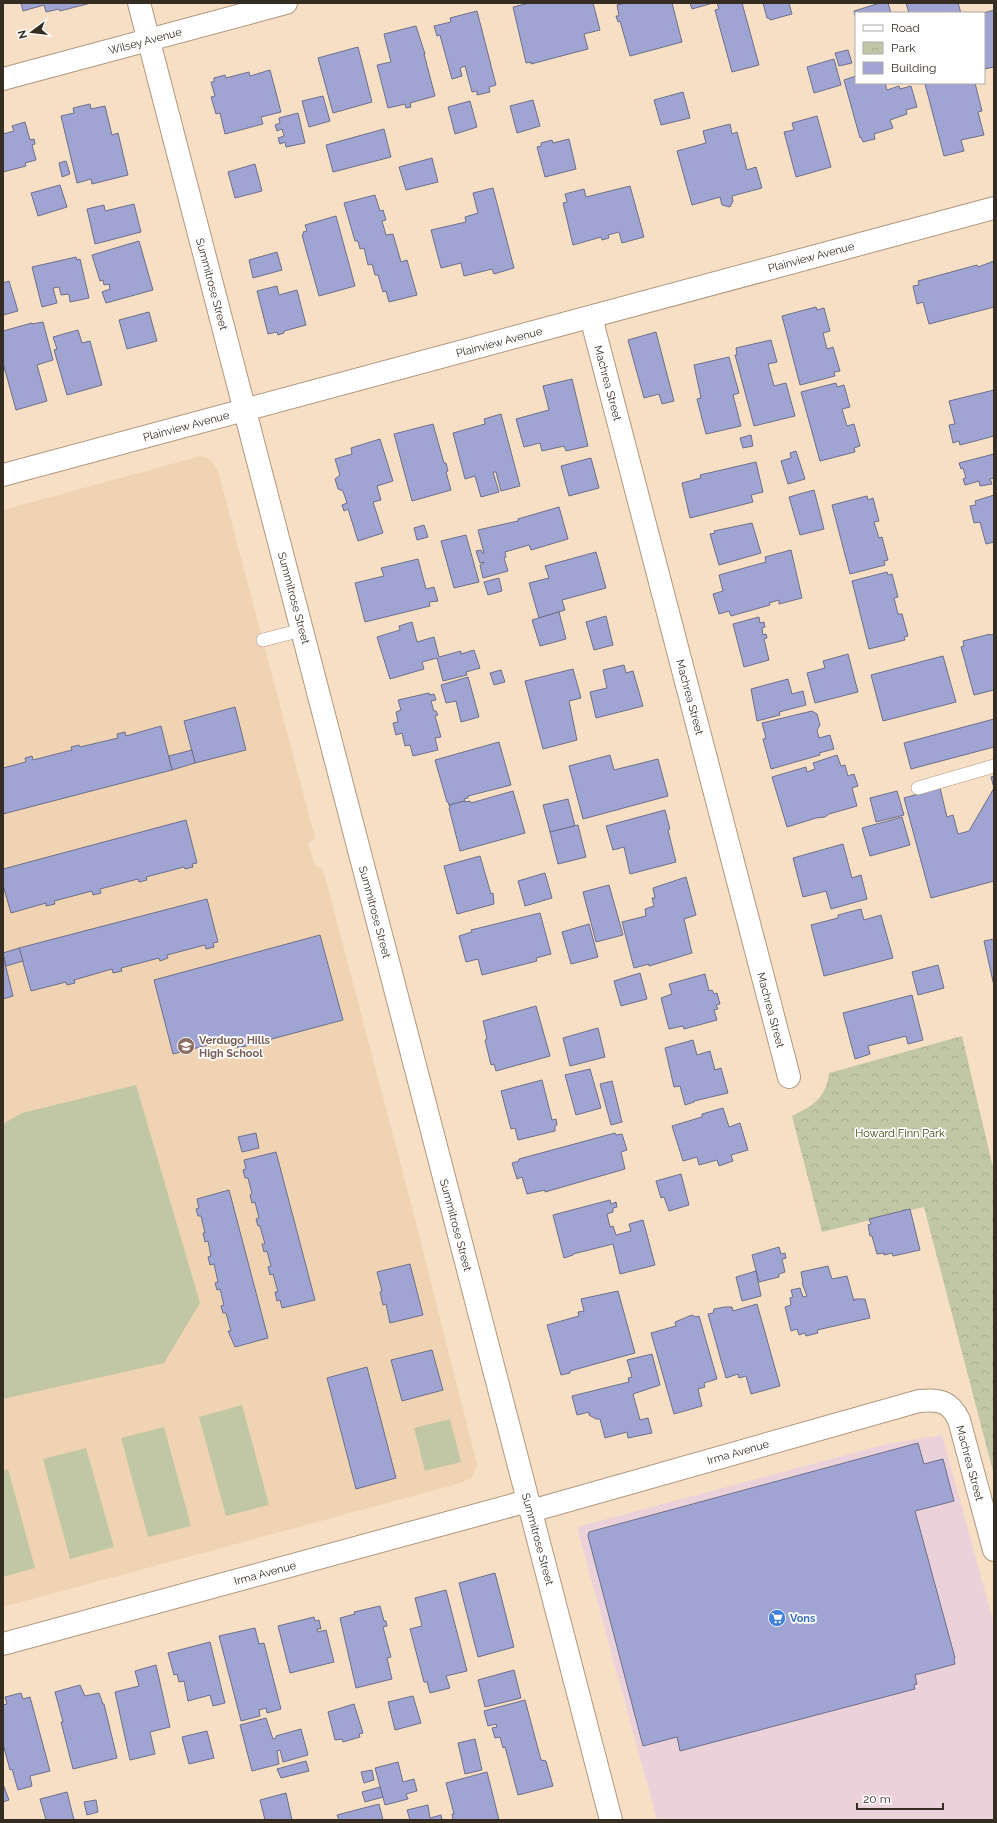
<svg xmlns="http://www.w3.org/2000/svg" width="997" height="1823" font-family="Raleway,sans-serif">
	<defs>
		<pattern id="park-crowns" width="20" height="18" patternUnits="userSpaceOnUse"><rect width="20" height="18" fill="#c1c7a4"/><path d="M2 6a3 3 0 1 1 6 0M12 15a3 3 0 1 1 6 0" fill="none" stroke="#a6ab8d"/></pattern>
	</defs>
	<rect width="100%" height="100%" fill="#f6dfc4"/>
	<path fill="#ebd1d9" d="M942,1435L994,1624V1820H657L577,1527L887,1444Z"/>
	<path fill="#f0d3b2" d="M201,456L211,460L218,471L315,838L308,843L315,866L323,869L416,1223L477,1465L472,1477L461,1483L3,1607V510Z"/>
	<path fill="url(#park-crowns)" d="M962,1036L994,1172V1475L924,1207L822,1232L792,1116C814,1105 826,1098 829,1073Z"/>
	<g fill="#c1c7a4">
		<path d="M136,1085L200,1303L164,1363L3,1399V1124L22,1113Z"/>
		<path d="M242,1405L269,1505L226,1516L199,1417Z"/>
		<path d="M450,1419L461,1462L425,1471L414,1428Z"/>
		<path d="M164,1427L191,1526L148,1537L121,1438Z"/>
		<path d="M86,1448L114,1547L70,1559L43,1459Z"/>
		<path d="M8,1469L35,1568L3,1577V1471Z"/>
	</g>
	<g fill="#a0a4d2" stroke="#6c6f8b">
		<path d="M21,3H91L60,11L59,9L46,12L44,5L23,11Z"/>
		<path d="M530,3H593L600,30L584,34L588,49L531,64V62L526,63L513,7Z"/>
		<path d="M626,3H672L682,42L630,56L620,21L618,22L616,16H619L617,5Z"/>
		<path d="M690,3H713L692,9Z"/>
		<path d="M717,3H742L759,65L732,72L715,10L719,9Z"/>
		<path d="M763,3H789L792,14L770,20L769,18H767Z"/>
		<path d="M880,3H888L891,13H856V19L854,11Z"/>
		<path d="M906,3H958L961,13H909Z"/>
		<path d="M994,10V67L984,69V13Z"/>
		<path d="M477,11L496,85L489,87L490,92L477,95V91L472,92L465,66L460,68L462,76L452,79L440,35L437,36L434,26L451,22L450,18Z"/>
		<path d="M416,26L425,54H424L435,96L410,103L411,107L406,108L405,104L388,108L377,65L391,62L384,34Z"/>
		<path d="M358,47L372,102L333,113L318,58Z"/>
		<path d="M848,50L852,63L839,66L835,53Z"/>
		<path d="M834,59L841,85L814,93L807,67Z"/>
		<path d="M270,70L281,112L261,117L263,124L225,134L220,113L216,114L211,97L215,96L211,82H214V78L225,75L226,78L249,72L250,76Z"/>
		<path d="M856,76V83H885L887,90L899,86L900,89L911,86L917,107L906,110L907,114L890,120L893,128L874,134L875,139L863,142L861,137L860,138L844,80Z"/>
		<path d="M929,83H975L982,111L978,112L984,135L961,140L964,151L944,156L925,84Z"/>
		<path d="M683,92L690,118L661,125L654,100Z"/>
		<path d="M323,96L330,121L309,127L302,101Z"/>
		<path d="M533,100L540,126L517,133L510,106Z"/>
		<path d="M470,101L477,127L455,134L448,107Z"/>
		<path d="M90,104L91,109L105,106L112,135L118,133L128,175L92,184L91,179L77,183L61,116L74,113L73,108Z"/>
		<path d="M298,113L305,143L286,147L285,142L280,144L278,138L284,136L282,129L277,131L275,125L280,123L279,118Z"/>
		<path d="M817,116L831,167L796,177L784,132L794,130L792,123Z"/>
		<path d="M25,122L30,140L34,139L35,144L32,145L36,160L25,163L26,166L3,172V134L14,131L12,126Z"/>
		<path d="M730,124L732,134L737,132L747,170L756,167L762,188L732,196L733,201L730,207L722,205L720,197L692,205L677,151L706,143L703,131Z"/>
		<path d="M384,129L391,157L333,172L326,145Z"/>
		<path d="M569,139L576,169L545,177L537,147L541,146V143L552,140L553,143Z"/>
		<path d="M432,158L438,182L406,190L399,167Z"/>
		<path d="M66,161L70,174L62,177L59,163Z"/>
		<path d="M255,164L262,191L235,198L228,172Z"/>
		<path d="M60,185L67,207L38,216L31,193Z"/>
		<path d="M630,186L644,237L622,243L619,232L608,235L609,238L602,240L601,237L573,245L563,203L567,202L565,194L584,189L586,197Z"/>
		<path d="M493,188L514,268L494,274L492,269L464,276L461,263L441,268L431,230L466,222L465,217L478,213L473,193Z"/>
		<path d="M375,195L380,211L383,210L386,220L382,221L386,235L393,234L401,262L407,260L417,295L389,302L386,291L383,292L378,275H375L372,264L368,265L364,248L360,249L358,241H355L344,203Z"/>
		<path d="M134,204L141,232L95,244L87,209L104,205L105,211Z"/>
		<path d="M336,216L355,286L319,296L302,235L304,234L303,232L307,231L305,225Z"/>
		<path d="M139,241L153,290L106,303L102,292L110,289L109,284L104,285L103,280L100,281L92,255Z"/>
		<path d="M277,252L282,270L253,278L249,260Z"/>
		<path d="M76,257L77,260L80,259L89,298L70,302L69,294L61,295L59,287L53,288L57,303L42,307L32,267Z"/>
		<path d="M994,261V307L929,324L923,302L917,304L913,286L919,285L918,281L977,265L978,267Z"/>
		<path d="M9,281L18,311L3,315V283Z"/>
		<path d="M277,286L279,295L297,290L306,325L284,331V333L278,335L277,332L268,334L257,291Z"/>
		<path d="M816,307L817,310L824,308L830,331L823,333L827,349L833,347L840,371L834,372L835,376L800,385L782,316Z"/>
		<path d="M149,312L157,341L127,349L119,320Z"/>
		<path d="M43,322L53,360L37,365L47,401L16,410L3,363V331L32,323V324Z"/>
		<path d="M78,330L82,343L90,341L102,385L67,395L54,350L57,349L53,337Z"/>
		<path d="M656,332L674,401L662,404L659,394L644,398L628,340Z"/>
		<path d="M771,340L777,362L768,364L774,386L786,383L795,416L754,426L735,355H737L736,348Z"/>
		<path d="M729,357L739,393L733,395L741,426L706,434L697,399L701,398L694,365Z"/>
		<path d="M572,379L588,446L566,451L564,446L542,451L540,443L524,447L516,419L549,410L543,386Z"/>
		<path d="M836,383L837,387L844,385L850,407L842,409L847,426L854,424L860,446L854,448L855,452L820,461L801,392Z"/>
		<path d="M994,390V436L960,445L959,441L953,443L949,425L955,424L949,401Z"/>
		<path d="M501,414L520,486L501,491L496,472H493L499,492L481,497L475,476L465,479L453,433L485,424L484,419Z"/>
		<path d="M433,424L444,463H446L448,471L446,472L451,490L412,501L394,434Z"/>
		<path d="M751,435L753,446L743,448L740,438Z"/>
		<path d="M380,439L393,481L377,486L381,500L373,502L383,533L358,541L348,509L344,511L342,505L347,503L343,491L338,489L335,479L340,475L335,459L352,454L351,448Z"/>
		<path d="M796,451L805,479L788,484L781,461L791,458L790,453Z"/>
		<path d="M994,454V478L990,479L992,484L980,486L979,481L965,485L963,479L966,478L963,468L961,469L959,463Z"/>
		<path d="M591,458L599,488L569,496L561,466Z"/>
		<path d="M756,462L763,492L751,495L753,502L690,518L682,483L701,478L700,475Z"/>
		<path d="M814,490L824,529L800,535L789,497Z"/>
		<path d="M994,495V542L986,544L980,522L974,523L970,506L976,505L975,501Z"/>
		<path d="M867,496L868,500L873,498L879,521L874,522L879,538L882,537L888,560L884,561L885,565L850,574L832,505Z"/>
		<path d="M559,507L568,539L531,550L529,545L505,552L506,557L504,558L508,571L483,578L480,565L484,563V562L480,563L476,551L481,550L483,554L484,553L478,530L518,521V519Z"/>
		<path d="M752,523L761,553L719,565L710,534L715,533L714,531Z"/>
		<path d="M424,525L428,537L417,540L414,528Z"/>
		<path d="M466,535L479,582L454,588L441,541Z"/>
		<path d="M791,550L802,598L779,604V600L769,603L770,605L731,616L729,611L719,614L713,594L723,591L719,575L766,562L765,557Z"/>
		<path d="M596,552L606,588L562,600L565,610L539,618L529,583L549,578L545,566Z"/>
		<path d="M418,559L426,589L434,587L438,601L429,602L430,606L365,622L355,583L384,576L381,568Z"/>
		<path d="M887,572L888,575L892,574L898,597L894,598L898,614H902L908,636L904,637L905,640L869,649L852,581Z"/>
		<path d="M499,578L502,591L488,595L484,582Z"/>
		<path d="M559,612L566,639L540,646L532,620Z"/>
		<path d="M606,616L613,645L594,650L586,622Z"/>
		<path d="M759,617L760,623L764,622L765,627L762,628L763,635L766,634L767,638L764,639L769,660L744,667L733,624Z"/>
		<path d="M412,622L417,642L434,637L439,657L461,651V654L474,650L480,668L466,672L467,675L443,681L437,658L422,662L424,669L390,679L377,637L400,630L399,626Z"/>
		<path d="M990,634L991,635L994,634V690L974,695L961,647L964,646L963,641Z"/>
		<path d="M848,654L858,692L815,703L807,673L825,668L823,661Z"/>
		<path d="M943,656L956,702L883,721L871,675Z"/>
		<path d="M624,665L626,673L633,671L643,706L596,718L590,692L607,688L603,670Z"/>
		<path d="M573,669L581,698L569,701L577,740L543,749L525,681Z"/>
		<path d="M501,670L505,682L494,685L490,673Z"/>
		<path d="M468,677L479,717L461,722L456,701L446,703L441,685Z"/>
		<path d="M788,679L792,694L803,691L806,705L779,712L780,715L757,721L751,689Z"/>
		<path d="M429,693V695L434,694L436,700L431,701L434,711H436L438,715L435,716L441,737L435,738L438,750L413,756L410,745L405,746L402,733L396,735L393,723L398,722L396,712L401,710L398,700Z"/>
		<path d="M235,707L246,750L195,763L184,721Z"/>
		<path d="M812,711L817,714L820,725L817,730L819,738L830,735L834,749L819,753L820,755L771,769L763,739L766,738L762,723Z"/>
		<path d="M994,719V747L911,769L904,743Z"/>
		<path d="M161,726L172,770L3,814V768L26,762L25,758L32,756L33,760L72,750L71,747L79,745L80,747L118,738L117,734L125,732L126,736Z"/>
		<path d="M499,742L511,785L468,796V798L464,799L465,801L449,805L448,802H447L435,760Z"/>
		<path d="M192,750L195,763L172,770L169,756Z"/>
		<path d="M610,755L614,770L658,759L668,796L583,819L569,766Z"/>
		<path d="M837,755L841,766L845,765L848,776L854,774L858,786L852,788L857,806L829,814L825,817L816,818L787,827L772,777L806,767L807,772L815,769L813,763Z"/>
		<path d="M994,776V881L931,898L904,798L940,788L947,817L953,815L958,834L969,831L994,788L991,777Z"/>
		<path d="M513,791L525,833L460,851L449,808H450L449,805L465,801V802L470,801L471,803Z"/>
		<path d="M897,791L904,815L876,822L870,798Z"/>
		<path d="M568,799L575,826L550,832L543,805Z"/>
		<path d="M665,810L670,829L668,830L676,862L630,874L624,847L613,850L606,826Z"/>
		<path d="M902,817L910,845L870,856L862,828Z"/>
		<path d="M186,820L197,863L192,864L193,867L185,869L184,867L146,877L147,880L139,882L138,879L100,889L101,893L93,895L92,891L54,901L55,904L46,906V903L11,913L3,885V869Z"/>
		<path d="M578,825L586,857L558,864L550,832Z"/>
		<path d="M843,844L852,878L861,875L867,899L831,909L826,891L803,897L793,858Z"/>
		<path d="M480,856L491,894L493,893L494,904L457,914L444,866Z"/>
		<path d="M545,873L552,898L525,906L518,881Z"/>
		<path d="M686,877L696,915L684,919L692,953L649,966V964L634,968L622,922L646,916L645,909L654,906L652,898H655L653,888Z"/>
		<path d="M609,885L623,935L596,942L583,892Z"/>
		<path d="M207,899L218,942L213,943L214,947L206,949L205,945L167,955L168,958L160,961L159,958L121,968L122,971L113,973L112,969L74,980L75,983L67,985L66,982L31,991L19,948Z"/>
		<path d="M861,909L864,920L881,915L893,958L824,976L811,925L838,918V915Z"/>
		<path d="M540,913L551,954L536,958L537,961L482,975L478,959L466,962L459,936L472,932L471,930Z"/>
		<path d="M589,924L598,957L571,964L562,932Z"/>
		<path d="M320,935L343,1020L238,1048L235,1038L173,1054L154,980Z"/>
		<path d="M994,939V986L984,941Z"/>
		<path d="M19,948L23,961L6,966L3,953Z"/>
		<path d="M3,955L13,996L3,999Z"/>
		<path d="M938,965L944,988L918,995L912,972Z"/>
		<path d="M640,973L647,999L621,1006L614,981Z"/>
		<path d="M705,974L709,991L712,990L714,994L717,993L720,1004L716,1005L718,1009L714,1010L717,1020L684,1029L683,1026L669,1029L661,998L672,994L669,984Z"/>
		<path d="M912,995L923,1040L908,1044L906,1036L868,1046L870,1054L855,1059L843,1013Z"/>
		<path d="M536,1006L550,1056L496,1071L494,1064L491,1065L485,1040L487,1039L483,1021Z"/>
		<path d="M598,1028L605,1057L570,1066L563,1038Z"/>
		<path d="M693,1040L697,1055L710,1051L715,1070L721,1068L728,1093L694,1101V1102L685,1105L680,1086L674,1087L665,1048Z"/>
		<path d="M590,1069L601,1108L576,1115L565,1075Z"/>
		<path d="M542,1080L552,1120L556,1119L557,1125L555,1126V1131L518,1140L515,1128L511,1129L501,1091Z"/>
		<path d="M612,1081L622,1122L611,1125L600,1084Z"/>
		<path d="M723,1108L729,1127L740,1123L748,1150L731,1155L733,1161L719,1166L717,1160L699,1165L697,1157L683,1161L672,1126L702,1117V1114Z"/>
		<path d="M256,1133L259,1148L242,1152L238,1137Z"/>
		<path d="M615,1133L616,1135L622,1134L627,1150L621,1152L625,1169L545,1192V1190L527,1194L522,1177L517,1179L512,1163L519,1161V1159Z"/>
		<path d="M276,1152L315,1300L282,1308L280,1300L277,1301L275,1292H278L273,1274L270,1275L268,1267L271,1266L267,1251L264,1252L262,1244H265L260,1226H258L256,1219L259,1218L255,1202L252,1203L250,1195L252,1194L248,1178H245L243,1170L246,1169L244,1160Z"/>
		<path d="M681,1174L689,1205L669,1211L664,1197L661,1198L656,1181Z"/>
		<path d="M229,1190L268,1338L235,1347L228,1331H231L226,1313H223L221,1306L224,1305L220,1289L217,1290L215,1283L218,1282L214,1264L210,1265L208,1257L211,1256L208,1241L205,1242L203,1233H205L201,1216H198L196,1209L199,1208L197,1199Z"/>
		<path d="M610,1200L611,1204L616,1202L617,1207L613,1208V1212L607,1214L610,1227L613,1226L616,1235L631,1231L629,1224L643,1220L655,1265L620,1274L613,1244L573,1254V1255L564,1258L553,1215Z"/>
		<path d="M910,1209L920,1250L893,1256L892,1253L884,1255V1253L877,1254L872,1236H870L868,1225L871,1224L869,1219Z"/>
		<path d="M779,1247L781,1254L785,1253L786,1258L782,1259L785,1272L779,1274V1277L759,1282L752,1255Z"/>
		<path d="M410,1264L423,1315L390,1323L386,1304L383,1305L380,1292L382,1291L377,1272Z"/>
		<path d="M828,1266L832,1279L847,1276L854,1301L855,1299H865L870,1318L817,1330L818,1333L806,1336L805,1333L799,1335L797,1329L791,1331L785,1307L791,1305L790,1298L793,1297L791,1290L800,1288L803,1297L807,1296L802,1283H803L801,1272Z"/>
		<path d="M756,1271L761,1296L742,1301L736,1277Z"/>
		<path d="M618,1291L635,1353L570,1371V1373L561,1375L547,1325L579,1316L578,1312L584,1311L581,1299Z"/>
		<path d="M757,1304L780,1386L751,1394L746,1376L739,1378L738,1374L726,1378L708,1314L713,1313L714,1309L725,1307H732L733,1311Z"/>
		<path d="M692,1315L696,1317L699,1316L717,1379L704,1383L705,1387L698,1389L702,1406L674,1414L651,1333L676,1326L675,1322Z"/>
		<path d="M432,1350L443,1390L402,1401L391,1360Z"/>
		<path d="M652,1354L660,1385L633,1394L640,1420L648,1418L652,1433L628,1438L627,1432L605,1438L600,1419H596L589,1415V1412L577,1415L572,1396L629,1382L628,1378L632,1377L627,1360Z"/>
		<path d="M367,1367L396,1478L356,1489L327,1378Z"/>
		<path d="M918,1443L924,1464L943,1459L954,1501L915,1511L955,1658L954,1659L955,1664L915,1675L917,1684L914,1685L915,1689L680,1751L677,1737L643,1746L588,1536L589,1532Z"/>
		<path d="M495,1573L514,1647L478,1657L459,1583Z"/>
		<path d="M446,1590L467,1671L446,1676L450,1688L430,1693L427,1682H424L410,1629L422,1626L415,1598Z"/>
		<path d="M380,1606L384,1621H386L387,1626L383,1627L391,1657L387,1658L392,1679L356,1688L340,1618L355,1614L354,1612Z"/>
		<path d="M314,1617L315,1621L319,1620L321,1629H317L318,1632L326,1630L334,1662L290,1673L278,1626Z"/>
		<path d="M255,1628L259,1644L264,1643L281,1709L267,1713L266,1708L259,1710L260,1716L241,1721L219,1636Z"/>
		<path d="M210,1642L225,1703L213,1706L210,1695L188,1701L184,1681L179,1682L177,1674L174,1675L168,1653Z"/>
		<path d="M156,1665L170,1727L150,1732L155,1754L130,1760L115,1692L139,1686L135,1671Z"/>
		<path d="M514,1670L521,1698L485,1707L478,1680Z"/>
		<path d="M80,1685L85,1696L99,1693L103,1704H104L117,1758L73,1769L61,1722H63L55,1692Z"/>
		<path d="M21,1693L23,1699L30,1697L50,1771L30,1776L32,1786L18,1790L12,1769L10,1770L3,1744V1705L7,1704L5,1697Z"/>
		<path d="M413,1696L421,1723L395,1730L388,1702Z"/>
		<path d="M525,1700L541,1760L546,1761L553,1786L518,1795L505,1747L503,1748L500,1737L495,1738L492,1728L497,1727L496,1724L488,1726L484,1711Z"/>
		<path d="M354,1704L363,1733L359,1734L360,1737L343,1742L342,1739L335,1740L328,1712Z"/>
		<path d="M266,1718L273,1739L276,1738V1736L301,1729L308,1755L283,1762L280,1750L277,1751L279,1764L252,1771L240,1725Z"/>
		<path d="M207,1731L214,1758L189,1764L182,1737Z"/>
		<path d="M475,1739L482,1770L465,1774L458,1743Z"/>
		<path d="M306,1761L309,1771L281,1778L277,1769Z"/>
		<path d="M398,1762L403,1782L414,1779L417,1791L406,1794L408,1799L385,1805L375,1768Z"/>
		<path d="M372,1770L374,1780L364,1783L361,1772Z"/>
		<path d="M487,1772L499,1820H453L452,1814H454L446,1783Z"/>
		<path d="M3,1784L9,1800L3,1802Z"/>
		<path d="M380,1787L383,1797L365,1802L362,1792Z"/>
		<path d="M67,1792L74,1820H46L40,1799Z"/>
		<path d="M286,1793L292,1820H265L260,1800Z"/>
		<path d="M96,1800L98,1812L87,1815L84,1802Z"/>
		<path d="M379,1804L383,1820H339L337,1815Z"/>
		<path d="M428,1805L430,1818L441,1815L442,1820H410L407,1810Z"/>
	</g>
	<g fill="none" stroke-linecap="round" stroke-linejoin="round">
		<defs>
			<g id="service">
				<path d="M263,640L302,630"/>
				<path d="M918,788L994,766"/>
			</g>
			<g id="minor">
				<path d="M3,79L286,3"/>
				<path d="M591,317L789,1077"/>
				<path d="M531,1511L919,1401C939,1399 950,1401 959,1420L994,1550"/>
				<path d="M3,1644L528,1501"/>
			</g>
			<g id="tertiary">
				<path d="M139,3L611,1820"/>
				<path d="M3,475L994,208"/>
			</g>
		</defs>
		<use href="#service" stroke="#ae987f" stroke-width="14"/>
		<use href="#minor" stroke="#ae987f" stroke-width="24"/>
		<use href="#tertiary" stroke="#ae987f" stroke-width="24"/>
		<use href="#service" stroke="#fff" stroke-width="13"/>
		<use href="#minor" stroke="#fff" stroke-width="22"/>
		<use href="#tertiary" stroke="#fff" stroke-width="22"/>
	</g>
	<defs>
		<symbol id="school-disc" viewBox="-11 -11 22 22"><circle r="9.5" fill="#8d6e63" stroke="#fff"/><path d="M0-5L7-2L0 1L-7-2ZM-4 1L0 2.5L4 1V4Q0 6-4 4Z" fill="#fff"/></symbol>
		<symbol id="supermarket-disc" viewBox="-11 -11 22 22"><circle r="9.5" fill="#3f7fe0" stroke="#fff"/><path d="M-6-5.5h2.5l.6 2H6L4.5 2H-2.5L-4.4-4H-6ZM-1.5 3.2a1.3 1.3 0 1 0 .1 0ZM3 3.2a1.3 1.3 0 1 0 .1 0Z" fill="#fff"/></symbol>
	</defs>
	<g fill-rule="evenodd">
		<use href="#school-disc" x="176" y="1036" width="20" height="20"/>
		<use href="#supermarket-disc" x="767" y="1608" width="20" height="20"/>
	</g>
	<g text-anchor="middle" stroke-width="3.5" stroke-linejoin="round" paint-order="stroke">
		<g font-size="11" fill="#352c22" stroke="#fff">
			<text transform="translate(145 41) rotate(-15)" y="4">Wilsey Avenue</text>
			<text transform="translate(811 257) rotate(-15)" y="4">Plainview Avenue</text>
			<text transform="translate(212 284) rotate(75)" y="4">Summitrose Street</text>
			<text transform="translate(499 342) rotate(-15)" y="4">Plainview Avenue</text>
			<text transform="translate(608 383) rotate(75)" y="4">Machrea Street</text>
			<text transform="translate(186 426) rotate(-15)" y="4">Plainview Avenue</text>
			<text transform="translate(294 598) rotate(75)" y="4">Summitrose Street</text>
			<text transform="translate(690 697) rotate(75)" y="4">Machrea Street</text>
			<text transform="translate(375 912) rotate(75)" y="4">Summitrose Street</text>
			<text transform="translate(771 1010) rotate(75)" y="4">Machrea Street</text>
			<text transform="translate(456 1225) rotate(75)" y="4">Summitrose Street</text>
			<text transform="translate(738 1452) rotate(-16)" y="4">Irma Avenue</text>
			<text transform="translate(970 1463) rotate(75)" y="4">Machrea Street</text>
			<text transform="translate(538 1539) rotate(75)" y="4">Summitrose Street</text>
			<text transform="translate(265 1573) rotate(-15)" y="4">Irma Avenue</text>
		</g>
		<g font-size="11" font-weight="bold" fill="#785e54" stroke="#fff" text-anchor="start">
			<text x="199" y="1044">Verdugo Hills<tspan x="199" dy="13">High School</tspan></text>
		</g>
		<g font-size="11" fill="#3d4208" stroke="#fff">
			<text x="900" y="1137">Howard Finn Park</text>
		</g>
		<g font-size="11" font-weight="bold" fill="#366cbe" stroke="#fff" text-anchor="start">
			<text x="790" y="1622">Vons</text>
		</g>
	</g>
	<rect width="997" height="1823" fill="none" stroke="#352c22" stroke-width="8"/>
	<rect x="855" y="12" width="130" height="72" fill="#ffffff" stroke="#aeaba7"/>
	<rect x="863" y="25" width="20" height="6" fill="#ffffff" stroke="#aeaba7"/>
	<text x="891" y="32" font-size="12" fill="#352c22">Road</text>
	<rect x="863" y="42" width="20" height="12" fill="url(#park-crowns)" stroke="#aeaba7"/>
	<text x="891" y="52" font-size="12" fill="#352c22">Park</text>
	<rect x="863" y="62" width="20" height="12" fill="#a0a4d2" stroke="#aeaba7"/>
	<text x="891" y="72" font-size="12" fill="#352c22">Building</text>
	<g transform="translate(32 32) rotate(255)" stroke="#ffffff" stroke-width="3" paint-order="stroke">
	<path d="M0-3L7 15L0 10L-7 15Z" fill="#352c22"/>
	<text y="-6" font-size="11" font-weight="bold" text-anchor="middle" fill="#352c22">N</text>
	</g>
	<path d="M857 1803v6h86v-6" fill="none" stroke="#352c22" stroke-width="2"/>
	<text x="863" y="1803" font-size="12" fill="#352c22" stroke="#ffffff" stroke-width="3" paint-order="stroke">20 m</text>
</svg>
